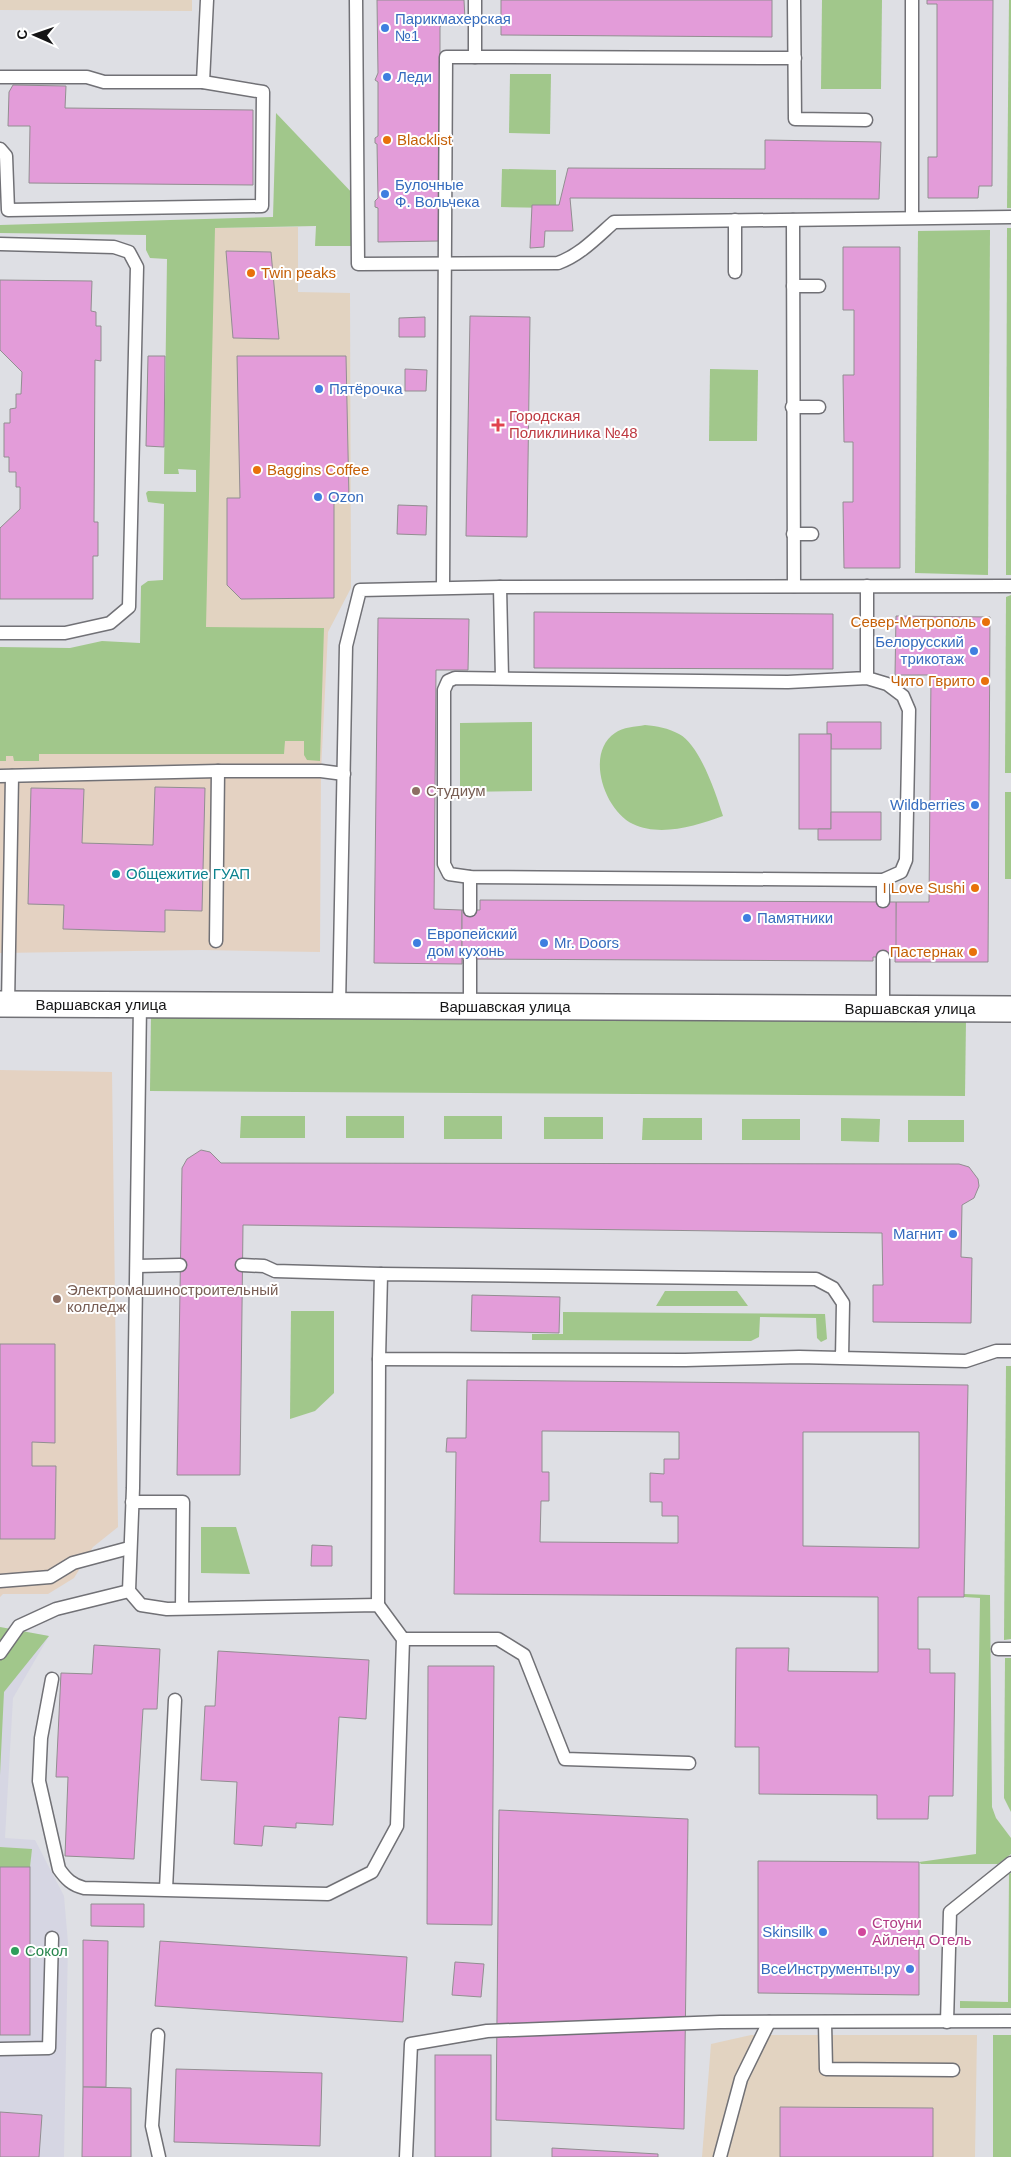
<svg xmlns="http://www.w3.org/2000/svg" width="1011" height="2157" font-family="Arial,sans-serif">
	<rect width="100%" height="100%" fill="#dedfe4"/>
	<g fill="#e2d3c1">
		<path d="M0,0H192V11L0,10Z"/>
		<path d="M298,227V292L350,293L351,588L328,632L202,634L213,228Z"/>
		<path d="M751,2035H977L975,2157H702L711,2044Z"/>
	</g>
	<path fill="#d6d6e3" d="M0,1627L49,1636L13,1698L5,1838L35,1840L64,1896L68,1943L64,2157H0Z"/>
	<g fill="#e4d2c2">
		<path d="M328,632L321,771L320,952L202,950L0,953V667L202,634Z"/>
		<path d="M0,1070L112,1072L118,1527L93,1547L74,1578L48,1594H3L0,1597Z"/>
	</g>
	<g fill="#a1c78b">
		<path d="M822,0H882L881,89H821Z"/>
		<path d="M1009,0H1011V208H1007Z"/>
		<path d="M510,74H551L550,134L509,133Z"/>
		<path d="M276,113L355,196V246H315L316,226L215,228L206,627L324,628L320,761L307,760L304,755V741H285L284,754H39V761H14L13,756H6V761H0V647L70,648L102,641L140,643L141,586L148,581L163,580L164,504L148,502L146,493L148,491L196,492V470L178,469L179,474H164L167,259L150,258L146,250V235L0,233V225L273,217Z"/>
		<path d="M502,169L556,170V208L501,207Z"/>
		<path d="M1007,228H1011V575H1006Z"/>
		<path d="M990,230L988,575L915,573L918,231Z"/>
		<path d="M710,369L758,370L757,441H709Z"/>
		<path d="M1011,595V773H1005L1006,597Z"/>
		<path d="M532,722V791L460,792V723Z"/>
		<path d="M645,725C657,726 668,728 679,734C700,745 716,794 723,816C696,826 660,837 633,824C604,810 585,753 615,733C623,727 635,727 645,725Z"/>
		<rect x="1005" y="792" width="6" height="87"/>
		<path d="M151,1014L966,1020L965,1096L150,1091Z"/>
		<path d="M241,1116H305V1138H240Z"/>
		<rect x="346" y="1116" width="58" height="22"/>
		<rect x="444" y="1116" width="58" height="23"/>
		<rect x="544" y="1117" width="59" height="22"/>
		<path d="M643,1118H702V1140H642Z"/>
		<path d="M841,1118L880,1119L879,1142L841,1141Z"/>
		<rect x="742" y="1119" width="58" height="21"/>
		<rect x="908" y="1120" width="56" height="22"/>
		<path d="M665,1291H737L748,1306H656Z"/>
		<path d="M291,1311H334V1393L315,1411L290,1419Z"/>
		<path d="M563,1312L825,1314L827,1339L821,1342L817,1338L816,1318L760,1317L759,1337L751,1341L532,1340V1334H563Z"/>
		<path d="M1006,1366H1011V1639L1004,1640Z"/>
		<path d="M201,1527H236L250,1574L201,1573Z"/>
		<path d="M964,1594L990,1595L992,1807L996,1818L1011,1838V1854L998,1864H921L919,1862L976,1854L980,1598L964,1597Z"/>
		<path d="M0,1627L49,1636L4,1692L0,1775Z"/>
		<path d="M1005,1658H1011V1812L1004,1798Z"/>
		<path d="M0,1847L32,1849L30,1867H0Z"/>
		<path d="M1011,1873V2008H960V2001L1008,2002L1009,1874Z"/>
		<rect x="993" y="2035" width="18" height="122"/>
	</g>
	<g fill="#e39cd9" stroke="#928e91" fill-rule="evenodd">
		<path d="M377,0H464L465,20L445,19L440,27V241L378,242V208L375,207V201L378,198L377,144L375,143V138L378,136V82L375,80L378,73Z"/>
		<path d="M501,0H772V37L501,35Z"/>
		<path d="M927,0H993L992,186H979L978,198H928V157H937V4H927Z"/>
		<path d="M13,85L66,86L65,108L253,110V185L29,183L30,126H8L9,92Z"/>
		<path d="M765,140L881,142L879,199L570,198L573,231H545L544,247L530,248L532,205H559L568,168L765,169Z"/>
		<path d="M843,247H900V568H844L843,502H853V442H844L843,375H854V310H843Z"/>
		<path d="M226,251L271,252L279,339L233,338Z"/>
		<path d="M0,280L92,281L91,311L96,312V326H101V361L95,360L94,522H98V556H93V599H0V528L20,509V487H16V472H9V457H4V423H10V409L16,408V394H21L22,372L0,350Z"/>
		<path d="M470,316L530,317L527,537L466,536Z"/>
		<path d="M425,317V337H399V318Z"/>
		<path d="M148,356H165L164,447L146,446Z"/>
		<path d="M237,356H346L349,499H334V598L241,599L227,585V498H240Z"/>
		<path d="M405,369L427,370L426,391H405Z"/>
		<path d="M398,505L427,506L426,535L397,534Z"/>
		<path d="M534,612L833,614V669L534,668Z"/>
		<path d="M896,616L990,617L988,962H895L896,902H929L931,675H895Z"/>
		<path d="M378,618L469,619L468,670H436L434,909L462,910V964L374,963Z"/>
		<path d="M827,722H881V749H831V734H827Z"/>
		<rect x="799" y="734" width="32" height="95"/>
		<path d="M155,787L205,788L202,911L165,910V932L63,929L64,905L28,904L31,788L84,789L82,843L153,845Z"/>
		<path d="M831,812H881V840H818V829H831Z"/>
		<path d="M480,900L896,902V957H873V961L462,959V910H480Z"/>
		<path d="M201,1150L210,1152L221,1163L959,1164L969,1167L978,1179L979,1186L974,1198L962,1205L961,1257L972,1258L971,1323L873,1322V1285H883L882,1233L243,1225L240,1475H177L182,1168L187,1159Z"/>
		<path d="M472,1295L560,1297L559,1333L471,1331Z"/>
		<path d="M0,1344H55V1443L32,1442V1466H56L55,1539H0Z"/>
		<path d="M467,1380L968,1385L964,1597H918V1649H930V1673H955L953,1796H929L928,1819H877V1795L759,1794V1747H735L736,1648H789L788,1671L878,1672V1597L454,1594L456,1452H446L447,1438H466ZM542,1431L679,1432V1459H664V1474L650,1473V1502H662V1516H678V1543L540,1542L541,1501H549V1472H542ZM803,1432H919V1548L803,1546Z"/>
		<path d="M312,1545L332,1546V1566H311Z"/>
		<path d="M94,1645L160,1649L157,1709H143L134,1859L65,1856L68,1777H56L61,1673L92,1674Z"/>
		<path d="M218,1651L369,1660L366,1719L339,1717L333,1825L296,1823V1828L264,1826L262,1846L234,1844L237,1782L201,1780L205,1706H215Z"/>
		<path d="M428,1666H494L492,1925L427,1924Z"/>
		<path d="M499,1810L688,1819L684,2129L496,2120Z"/>
		<path d="M758,1861L919,1862V1995L758,1993Z"/>
		<rect x="0" y="1867" width="30" height="168"/>
		<path d="M91,1904H144V1927L91,1926Z"/>
		<path d="M83,1940L108,1941L106,2087H83Z"/>
		<path d="M160,1941L407,1957L403,2022L155,2006Z"/>
		<path d="M455,1962L484,1964L481,1997L452,1995Z"/>
		<rect x="435" y="2055" width="56" height="102"/>
		<path d="M176,2069L322,2073L320,2146L174,2142Z"/>
		<path d="M83,2087L131,2088V2157H82Z"/>
		<path d="M780,2107L933,2108V2157H780Z"/>
		<path d="M0,2112L42,2115L39,2157H0Z"/>
		<path d="M552,2148L658,2154V2157H552Z"/>
	</g>
	<g fill="none" stroke-linecap="round" stroke-linejoin="round">
		<defs>
			<g id="service">
				<path d="M356,0L358,264L558,263C580,255 596,238 614,222L1011,217"/>
				<path d="M794,0L795,119L866,120"/>
				<path d="M475,57L795,58"/>
				<path d="M0,77H87L104,82H203L207,0"/>
				<path d="M0,149L6,156L8,210L262,206L263,92L203,82"/>
				<path d="M912,217V0"/>
				<path d="M735,220V272"/>
				<path d="M793,220L794,586"/>
				<path d="M0,244L114,247L129,252L137,267L129,607L110,623L65,633H0"/>
				<path d="M793,286H819"/>
				<path d="M792,407H819"/>
				<path d="M793,534H812"/>
				<path d="M867,586V678L788,682L455,678L448,681L444,690V864L449,874L470,877L883,880L901,872L906,860L909,710L903,696L887,684L867,678"/>
				<path d="M443,587L446,57H475V0"/>
				<path d="M502,678L500,587L1011,586"/>
				<path d="M0,776L218,771H321L344,774"/>
				<path d="M470,877V910"/>
				<path d="M883,901V880"/>
				<path d="M216,941L218,771"/>
				<path d="M8,1004L12,776"/>
				<path d="M339,1006L346,646L360,590L500,587"/>
				<path d="M470,1007V959"/>
				<path d="M883,1009V957"/>
				<path d="M242,1265L264,1266L275,1271L381,1274"/>
				<path d="M137,1266L180,1265"/>
				<path d="M842,1358L843,1303L833,1288L816,1279L381,1274L379,1359L685,1360L799,1357L966,1361L996,1351H1011"/>
				<path d="M132,1502H183L182,1608"/>
				<path d="M0,1581L50,1577L73,1563L129,1548"/>
				<path d="M378,1605L379,1359"/>
				<path d="M403,1639H498L524,1655L565,1759L689,1763"/>
				<path d="M998,1649H1011"/>
				<path d="M0,1653L19,1626L56,1609L129,1591"/>
				<path d="M52,1679L41,1738L39,1781L59,1869C66,1879 72,1885 84,1888L328,1894L372,1872L397,1826L403,1639L378,1605L167,1609L141,1605L129,1591L133,1488L140,1005"/>
				<path d="M166,1889L175,1700"/>
				<path d="M825,2022L826,2069L953,2070"/>
				<path d="M947,2022L950,1912L1011,1863"/>
				<path d="M158,2035L152,2126L159,2157"/>
				<path d="M0,2049L49,2048L52,1938"/>
				<path d="M406,2157L411,2044L487,2031L720,2022L1011,2021"/>
				<path d="M720,2157L741,2079L769,2022"/>
			</g>
			<path id="minor" d="M0,1004L1011,1009"/>
		</defs>
		<use href="#service" stroke="#717176" stroke-width="15"/>
		<use href="#minor" stroke="#717176" stroke-width="28"/>
		<use href="#service" stroke="#fff" stroke-width="12"/>
		<use href="#minor" stroke="#fff" stroke-width="25"/>
	</g>
	<g fill="#3f7fe0" stroke="#fff" stroke-width="2">
		<circle cx="385" cy="28" r="5"/>
		<circle cx="387" cy="77" r="5"/>
		<circle cx="385" cy="194" r="5"/>
		<circle cx="319" cy="389" r="5"/>
		<circle cx="318" cy="497" r="5"/>
		<circle cx="974" cy="651" r="5"/>
		<circle cx="975" cy="805" r="5"/>
		<circle cx="747" cy="918" r="5"/>
		<circle cx="417" cy="943" r="5"/>
		<circle cx="544" cy="943" r="5"/>
		<circle cx="953" cy="1234" r="5"/>
		<circle cx="823" cy="1932" r="5"/>
		<circle cx="910" cy="1969" r="5"/>
	</g>
	<g fill="#e8710a" stroke="#fff" stroke-width="2">
		<circle cx="387" cy="140" r="5"/>
		<circle cx="251" cy="273" r="5"/>
		<circle cx="257" cy="470" r="5"/>
		<circle cx="986" cy="622" r="5"/>
		<circle cx="985" cy="681" r="5"/>
		<circle cx="975" cy="888" r="5"/>
		<circle cx="973" cy="952" r="5"/>
	</g>
	<path fill="#e0444e" stroke="#fff" stroke-width="2" d="M495.5 417.5h5v5h5v5h-5v5h-5v-5h-5v-5h5z"/>
	<g fill="#8d6e63" stroke="#fff" stroke-width="2">
		<circle cx="416" cy="791" r="5"/>
		<circle cx="57" cy="1299" r="5"/>
	</g>
	<circle fill="#0f9aa8" stroke="#fff" stroke-width="2" cx="116" cy="874" r="5"/>
	<circle fill="#d1479c" stroke="#fff" stroke-width="2" cx="862" cy="1932" r="5"/>
	<circle fill="#2e9e5b" stroke="#fff" stroke-width="2" cx="15" cy="1951" r="5"/>
	<g text-anchor="middle" stroke-width="4" stroke-linejoin="round" paint-order="stroke">
		<g font-size="15" fill="#366cbe" stroke="#fff" text-anchor="start">
			<text x="395" y="24">Парикмахерская<tspan x="395" dy="17">№1</tspan></text>
			<text x="397" y="82">Леди</text>
			<text x="395" y="190">Булочные<tspan x="395" dy="17">Ф. Вольчека</tspan></text>
			<text x="329" y="394">Пятёрочка</text>
			<text x="328" y="502">Ozon</text>
			<text x="964" y="647" text-anchor="end">Белорусский<tspan x="964" dy="17">трикотаж</tspan></text>
			<text x="965" y="810" text-anchor="end">Wildberries</text>
			<text x="757" y="923">Памятники</text>
			<text x="427" y="939">Европейский<tspan x="427" dy="17">дом кухонь</tspan></text>
			<text x="554" y="948">Mr. Doors</text>
			<text x="943" y="1239" text-anchor="end">Магнит</text>
			<text x="813" y="1937" text-anchor="end">Skinsilk</text>
			<text x="900" y="1974" text-anchor="end">ВсеИнструменты.ру</text>
		</g>
		<g font-size="15" fill="#c56008" stroke="#fff" text-anchor="end">
			<text x="397" y="145" text-anchor="start">Blacklist</text>
			<text x="261" y="278" text-anchor="start">Twin peaks</text>
			<text x="267" y="475" text-anchor="start">Baggins Coffee</text>
			<text x="976" y="627">Север-Метрополь</text>
			<text x="975" y="686">Чито Гврито</text>
			<text x="965" y="893">I Love Sushi</text>
			<text x="963" y="957">Пастернак</text>
		</g>
		<g font-size="15" fill="#be3a42" stroke="#fff" text-anchor="start">
			<text x="509" y="421">Городская<tspan x="509" dy="17">Поликлиника №48</tspan></text>
		</g>
		<g font-size="15" fill="#785e54" stroke="#fff" text-anchor="start">
			<text x="426" y="796">Студиум</text>
			<text x="67" y="1295">Электромашиностроительный<tspan x="67" dy="17">колледж</tspan></text>
		</g>
		<g font-size="15" fill="#0d838f" stroke="#fff" text-anchor="start">
			<text x="126" y="879">Общежитие ГУАП</text>
		</g>
		<g font-size="15" fill="#151516" stroke="#fff">
			<text x="101" y="1010">Варшавская улица</text>
			<text x="505" y="1012">Варшавская улица</text>
			<text x="910" y="1014">Варшавская улица</text>
		</g>
		<g font-size="15" fill="#b23c85" stroke="#fff" text-anchor="start">
			<text x="872" y="1928">Стоуни<tspan x="872" dy="17">Айленд Отель</tspan></text>
		</g>
		<g font-size="15" fill="#27864d" stroke="#fff" text-anchor="start">
			<text x="25" y="1956">Сокол</text>
		</g>
	</g>
	<g transform="translate(35 35) rotate(272)" stroke="#ffffff" stroke-width="4" paint-order="stroke">
	<path d="M0-4L9 19L0 12L-9 19Z" fill="#151516"/>
	<text y="-8" font-size="14" font-weight="bold" text-anchor="middle" fill="#151516">С</text>
	</g>
</svg>
